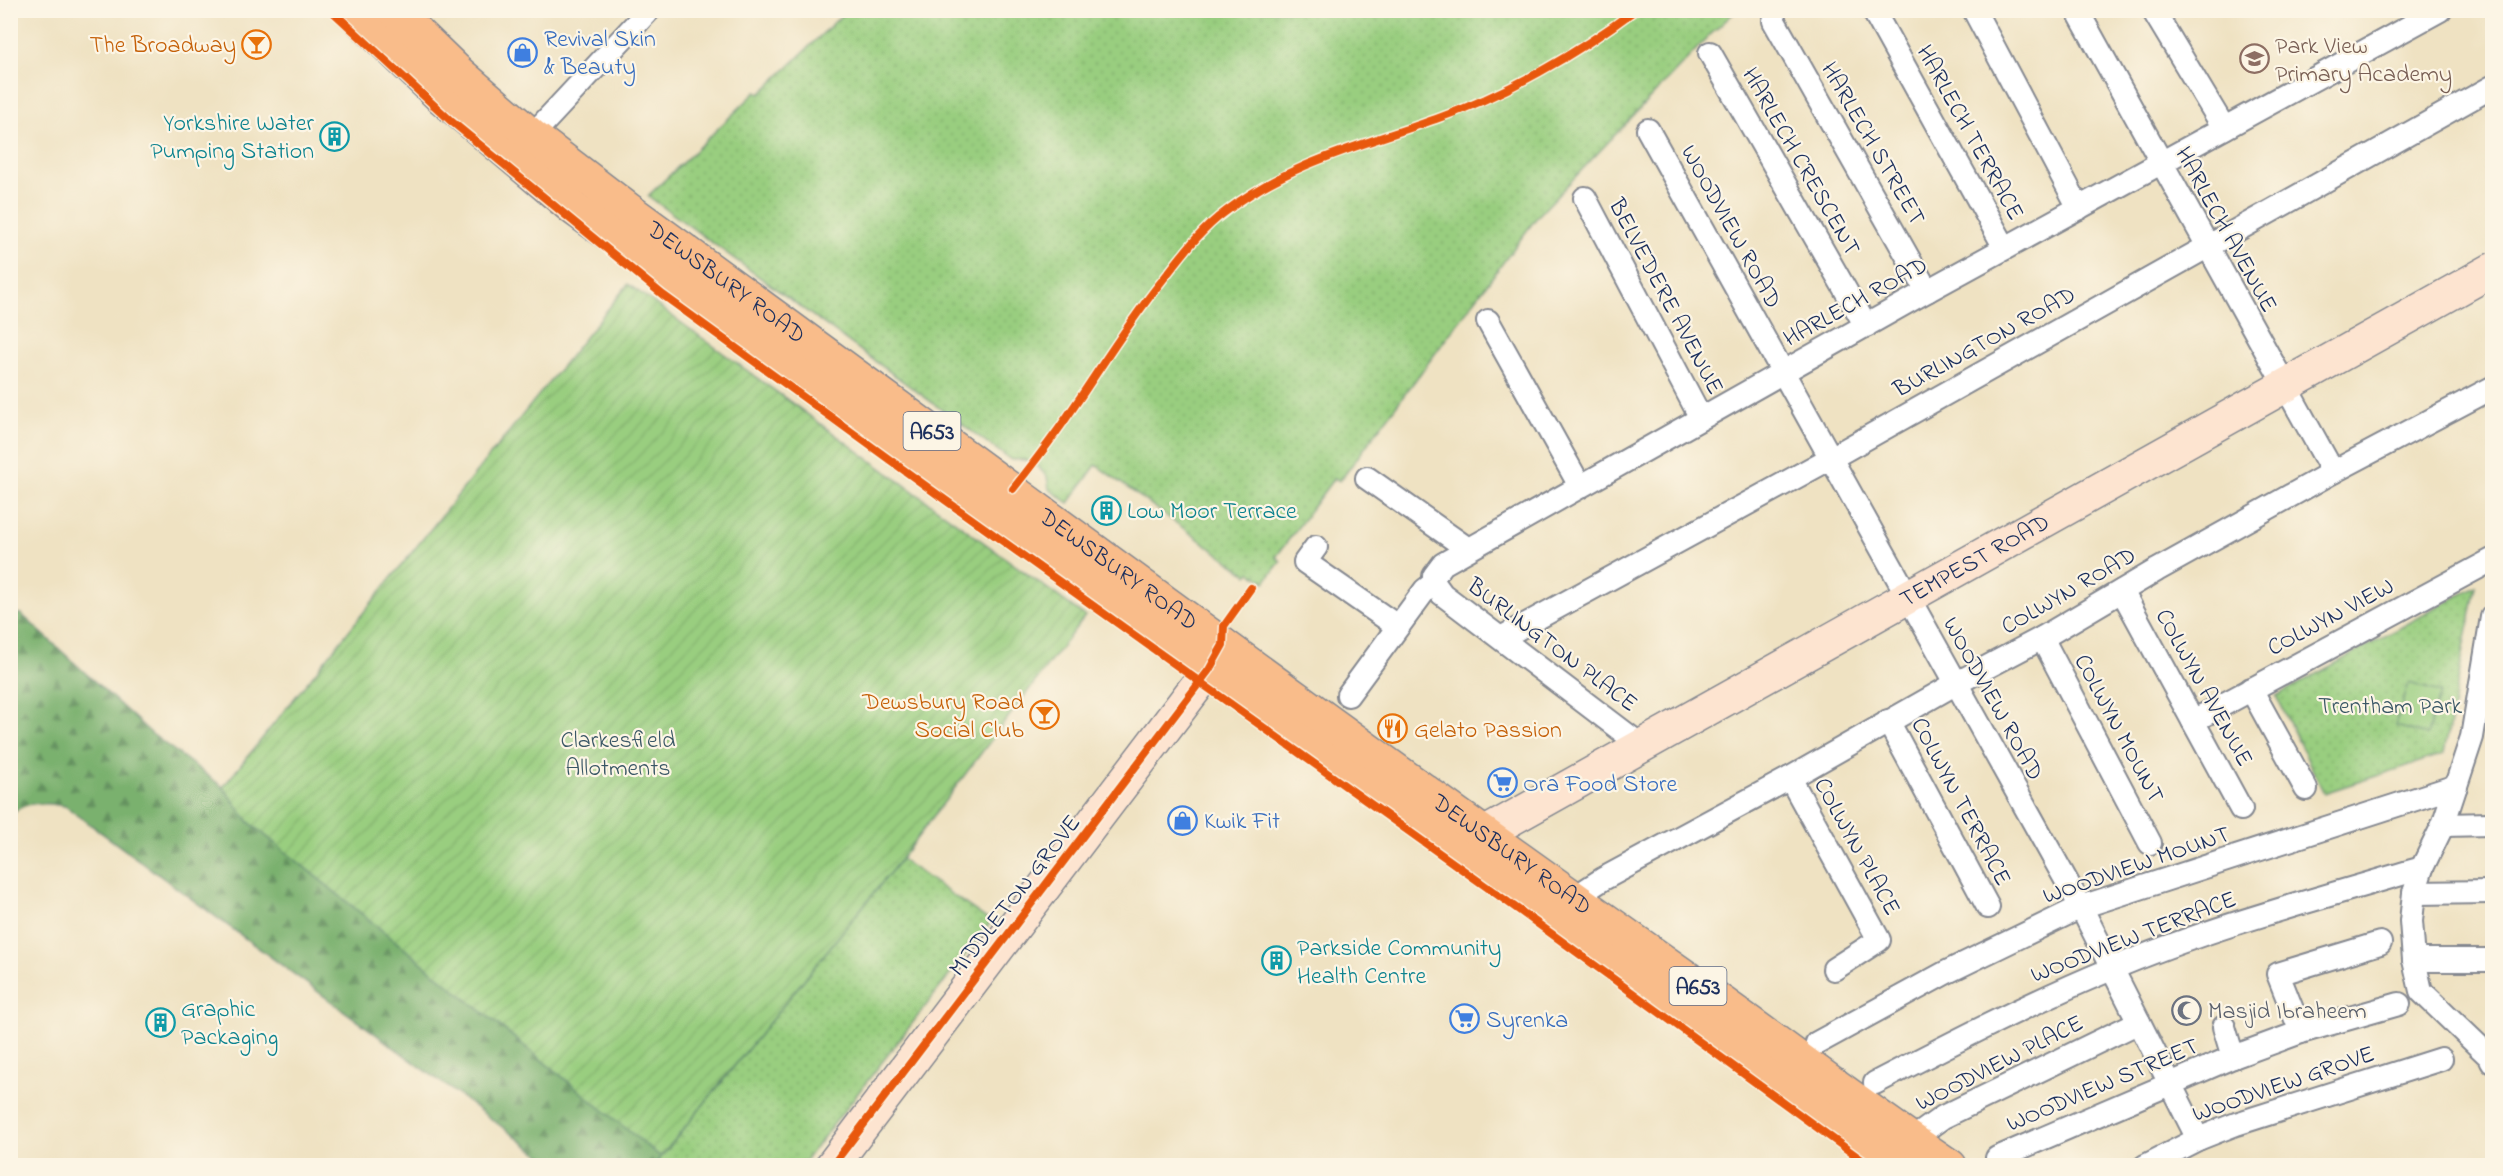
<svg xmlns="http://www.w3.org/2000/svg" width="2503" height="1176" font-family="'Indie Flower',sans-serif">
	<defs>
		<pattern id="grass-dots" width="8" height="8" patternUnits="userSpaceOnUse" patternTransform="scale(1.5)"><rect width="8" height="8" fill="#99ce7f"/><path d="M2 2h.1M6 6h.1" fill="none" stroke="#83b170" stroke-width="1.8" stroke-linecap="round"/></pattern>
		<pattern id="forest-firs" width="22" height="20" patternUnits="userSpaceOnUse" patternTransform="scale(1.5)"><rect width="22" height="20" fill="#7ab16e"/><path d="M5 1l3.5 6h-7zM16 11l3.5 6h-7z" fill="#63905e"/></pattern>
		<pattern id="garden-furrows" width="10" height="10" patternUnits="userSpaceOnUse" patternTransform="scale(1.5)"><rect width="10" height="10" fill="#99ce7f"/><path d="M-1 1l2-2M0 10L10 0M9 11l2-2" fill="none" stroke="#83b170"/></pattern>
	</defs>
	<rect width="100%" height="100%" fill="#fcf5e5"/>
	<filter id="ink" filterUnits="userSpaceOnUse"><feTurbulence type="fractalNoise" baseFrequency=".0167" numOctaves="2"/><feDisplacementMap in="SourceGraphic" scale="12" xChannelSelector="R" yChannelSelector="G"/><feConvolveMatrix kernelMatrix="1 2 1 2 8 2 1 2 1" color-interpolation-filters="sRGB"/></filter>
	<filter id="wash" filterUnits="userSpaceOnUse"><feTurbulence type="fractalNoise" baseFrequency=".008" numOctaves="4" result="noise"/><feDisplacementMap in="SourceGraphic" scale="24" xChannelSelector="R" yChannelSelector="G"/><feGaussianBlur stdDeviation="1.35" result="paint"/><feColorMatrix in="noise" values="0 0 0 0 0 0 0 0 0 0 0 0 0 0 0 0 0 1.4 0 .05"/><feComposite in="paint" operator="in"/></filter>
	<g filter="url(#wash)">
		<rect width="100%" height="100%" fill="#efe2c2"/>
		<g fill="url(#grass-dots)" stroke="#5a7e6e" stroke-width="1.5">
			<path d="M846,11V10L1736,11L1710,35L1537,217L1340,481L1334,478L1276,557L1281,561L1265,582L1250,572L1248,575L1096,465L1069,503L1049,489L1047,476C1034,463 1030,458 1011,460L648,196L756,92L760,94Z"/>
			<path d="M2476,586L2444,754L2324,793L2276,696Z"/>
			<path d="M901,859L991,922L802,1165L654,1166Z"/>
		</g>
		<path fill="url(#forest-firs)" stroke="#4a7066" stroke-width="1.5" d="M11,613L21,614L152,734L223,787L249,822L661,1157L654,1165H554L65,806C46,803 26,800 11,814Z"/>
		<path fill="url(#garden-furrows)" stroke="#5a7e6e" stroke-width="1.5" d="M628,284L1085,616L901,859L661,1157L249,822L223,787Z"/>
		<path fill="#99ce7f" stroke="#5a7e6e" stroke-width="1.5" d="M2409,683L2440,692L2427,735L2396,726Z"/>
	</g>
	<g filter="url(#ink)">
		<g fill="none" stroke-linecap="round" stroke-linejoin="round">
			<defs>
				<g id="street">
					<path d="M1873,10L2005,248"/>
					<path d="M1974,10L2079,208"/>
					<path d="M2077,10L2333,472"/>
					<path d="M2153,10L2224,128"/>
					<path d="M1774,21L1927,291"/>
					<path d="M1710,53L1866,326"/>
					<path d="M1648,130L2081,907L2198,1139"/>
					<path d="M523,145L649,10"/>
					<path d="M1585,198L1701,418"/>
					<path d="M1488,321L1580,486"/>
					<path d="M1367,478L1468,549"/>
					<path d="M1316,547L1305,562L1397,626"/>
					<path d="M1434,583L1442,594L1642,746"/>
					<path d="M2122,591L2241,809"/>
					<path d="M2492,617L2472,737L2443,825L2422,868L2414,893L2411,921L2414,960L2421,991L2490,1057L2492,1062"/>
					<path d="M1501,638L1831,458L2492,87"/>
					<path d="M2042,638L2150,843"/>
					<path d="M2251,689L2306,789"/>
					<path d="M1348,695L1425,590L1434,583V576L1443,564L1927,291L2440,10"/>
					<path d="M1888,721L1988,907"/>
					<path d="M2193,721L2492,560"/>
					<path d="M1790,778L1879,940L1834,969"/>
					<path d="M2443,825L2492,824"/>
					<path d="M2414,893L2492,892"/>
					<path d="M1563,905L1603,879L1790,778L1955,684L2042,638L2157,570L2333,472L2492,388"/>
					<path d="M2414,960H2492"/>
					<path d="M2224,1027L2233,1057"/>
					<path d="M2301,1032L2278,974L2380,943"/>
					<path d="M1817,1043L1945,973L2081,907L2456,786"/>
					<path d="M1875,1083C1952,1043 2029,1003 2109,970C2210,927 2317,899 2422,868"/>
					<path d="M1904,1149L1911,1140L1943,1117L2139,1022"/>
					<path d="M1997,1158L2233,1057L2301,1032L2399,1004"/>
					<path d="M2145,1166L2198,1139L2236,1124L2441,1059"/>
				</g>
				<g id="secondary">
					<path id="s1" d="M1461,847L2492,270"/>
					<path d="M832,1166L1209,670L1223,645"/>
				</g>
				<g id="primary">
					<path d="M350,10L440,96L573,208L1145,624L1333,755L1457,849L1898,1166"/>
					<path id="s2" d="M394,10L459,73L531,135L629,210C980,466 1328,725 1683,975C1773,1038 1859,1105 1950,1166"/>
				</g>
			</defs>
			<use href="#street" stroke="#858890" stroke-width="26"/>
			<use href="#secondary" stroke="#858890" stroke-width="36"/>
			<use href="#primary" stroke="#858890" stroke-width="36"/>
			<use href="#street" stroke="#fff" stroke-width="22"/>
			<use href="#secondary" stroke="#fde4d0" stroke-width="33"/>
			<use href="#primary" stroke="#f9bc8a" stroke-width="33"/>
			<defs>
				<g id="cycleway">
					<path d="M331,10L451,121L663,295L941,497L1519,910L1870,1166"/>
					<path d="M1013,489C1029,469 1045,448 1060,427C1094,379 1124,328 1161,282C1181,257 1199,231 1225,212C1288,163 1363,145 1436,119C1505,95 1577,54 1635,10"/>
					<path d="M832,1166L1209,670L1223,645L1224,626L1251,588"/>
				</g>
			</defs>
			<use href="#cycleway" stroke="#fcf5e5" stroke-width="11"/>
			<use href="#cycleway" stroke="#e8590c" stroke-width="8"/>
		</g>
	</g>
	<defs>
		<symbol id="bar-ring" viewBox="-11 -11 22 22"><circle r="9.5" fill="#fcf5e5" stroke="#e8710a" stroke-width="1.5"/><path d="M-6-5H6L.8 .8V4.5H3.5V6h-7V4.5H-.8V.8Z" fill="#e8710a"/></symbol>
		<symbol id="shop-ring" viewBox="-11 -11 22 22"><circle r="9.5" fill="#fcf5e5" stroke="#3f7fe0" stroke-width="1.5"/><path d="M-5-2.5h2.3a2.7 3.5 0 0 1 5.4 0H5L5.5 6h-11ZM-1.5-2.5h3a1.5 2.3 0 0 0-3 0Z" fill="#3f7fe0"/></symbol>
		<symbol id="school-ring" viewBox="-11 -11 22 22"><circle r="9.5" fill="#fcf5e5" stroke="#8d6e63" stroke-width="1.5"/><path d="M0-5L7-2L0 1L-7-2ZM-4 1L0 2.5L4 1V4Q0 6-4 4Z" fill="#8d6e63"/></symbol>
		<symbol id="building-ring" viewBox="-11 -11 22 22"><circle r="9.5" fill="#fcf5e5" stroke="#0f9aa8" stroke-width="1.5"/><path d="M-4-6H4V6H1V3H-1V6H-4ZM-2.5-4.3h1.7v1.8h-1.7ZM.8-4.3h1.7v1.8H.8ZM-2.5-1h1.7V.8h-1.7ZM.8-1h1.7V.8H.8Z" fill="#0f9aa8"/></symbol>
		<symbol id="restaurant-ring" viewBox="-11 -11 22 22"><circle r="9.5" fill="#fcf5e5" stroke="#e8710a" stroke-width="1.5"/><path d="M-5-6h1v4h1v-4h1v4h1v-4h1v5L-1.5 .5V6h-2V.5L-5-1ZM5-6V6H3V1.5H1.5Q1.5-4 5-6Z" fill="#e8710a"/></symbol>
		<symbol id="supermarket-ring" viewBox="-11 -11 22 22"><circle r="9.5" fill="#fcf5e5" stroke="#3f7fe0" stroke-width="1.5"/><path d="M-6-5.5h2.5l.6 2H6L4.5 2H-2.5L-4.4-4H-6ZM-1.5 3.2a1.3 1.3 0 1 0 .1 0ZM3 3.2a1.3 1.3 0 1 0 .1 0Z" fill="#3f7fe0"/></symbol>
		<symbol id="mosque-ring" viewBox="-11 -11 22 22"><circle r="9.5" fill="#fcf5e5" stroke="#6b7280" stroke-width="1.5"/><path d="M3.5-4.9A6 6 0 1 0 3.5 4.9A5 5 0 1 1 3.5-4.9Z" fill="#6b7280"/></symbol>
	</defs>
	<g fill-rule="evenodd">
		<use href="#bar-ring" x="240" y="28" width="33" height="33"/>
		<use href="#shop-ring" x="506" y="36" width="33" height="33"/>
		<use href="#school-ring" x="2238" y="42" width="33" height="33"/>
		<use href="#building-ring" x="318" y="120" width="33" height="33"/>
		<use href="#building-ring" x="1090" y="494" width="33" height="33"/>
		<use href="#bar-ring" x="1028" y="698" width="33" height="33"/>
		<use href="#restaurant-ring" x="1376" y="712" width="33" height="33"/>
		<use href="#supermarket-ring" x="1486" y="766" width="33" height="33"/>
		<use href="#shop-ring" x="1166" y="804" width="33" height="33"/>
		<use href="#building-ring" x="1260" y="944" width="33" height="33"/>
		<use href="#mosque-ring" x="2170" y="994" width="33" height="33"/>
		<use href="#supermarket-ring" x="1448" y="1002" width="33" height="33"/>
		<use href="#building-ring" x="144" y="1006" width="33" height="33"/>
	</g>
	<g text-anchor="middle" stroke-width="4.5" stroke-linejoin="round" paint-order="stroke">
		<g fill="#fcf5e5" stroke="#5e6a86" stroke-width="1.5">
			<rect x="903.5" y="412" width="57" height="38" rx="4.5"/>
			<rect x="1669.5" y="967" width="57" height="38" rx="4.5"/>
		</g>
		<g font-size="22" font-weight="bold" fill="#1b2f5e">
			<text x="932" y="439">A653</text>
			<text x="1698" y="994">A653</text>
		</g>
		<g font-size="24" fill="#366cbe" stroke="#fcf5e5" text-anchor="start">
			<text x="544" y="46">Revival Skin<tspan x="544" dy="28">&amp; Beauty</tspan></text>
			<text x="1523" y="791">Ora Food Store</text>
			<text x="1204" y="828">Kwik Fit</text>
			<text x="1486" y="1027">Syrenka</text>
		</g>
		<g font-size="24" fill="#c56008" stroke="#fcf5e5" text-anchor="end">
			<text x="236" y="52">The Broadway</text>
			<text x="1024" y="709">Dewsbury Road<tspan x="1024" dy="28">Social Club</tspan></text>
			<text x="1414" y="737" text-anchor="start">Gelato Passion</text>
		</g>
		<g font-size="24" fill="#785e54" stroke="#fcf5e5" text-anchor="start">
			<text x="2275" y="53">Park View<tspan x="2275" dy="28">Primary Academy</tspan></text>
		</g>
		<g font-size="24" fill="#0d838f" stroke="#fcf5e5" text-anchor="start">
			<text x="314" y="130" text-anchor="end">Yorkshire Water<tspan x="314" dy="28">Pumping Station</tspan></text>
			<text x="1127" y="518">Low Moor Terrace</text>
			<text x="1297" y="955">Parkside Community<tspan x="1297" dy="28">Health Centre</tspan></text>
			<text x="181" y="1016">Graphic<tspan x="181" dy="28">Packaging</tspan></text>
		</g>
		<g font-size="24" fill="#1b2f5e" stroke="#fcf5e5">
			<text transform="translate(1971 132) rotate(61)" y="8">HARLECH TERRACE</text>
			<text transform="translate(1874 143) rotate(60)" y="8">HARLECH STREET</text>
			<text transform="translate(1802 161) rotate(60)" y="8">HARLECH CRESCENT</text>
			<text transform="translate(1732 226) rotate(61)" y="8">WOODVIEW ROAD</text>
			<text transform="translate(2227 229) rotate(61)" y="8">HARLECH AVENUE</text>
			<text dy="8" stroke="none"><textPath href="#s2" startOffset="430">DEWSBURY ROAD</textPath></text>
			<text transform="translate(1667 296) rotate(62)" y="8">BELVEDERE AVENUE</text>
			<text transform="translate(1855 301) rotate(-29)" y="8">HARLECH ROAD</text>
			<text transform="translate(1984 341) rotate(-29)" y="8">BURLINGTON ROAD</text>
			<text dy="8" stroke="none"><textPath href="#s1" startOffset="588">TEMPEST ROAD</textPath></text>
			<text dy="8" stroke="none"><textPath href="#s2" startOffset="916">DEWSBURY ROAD</textPath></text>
			<text transform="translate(2068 590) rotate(-30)" y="8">COLWYN ROAD</text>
			<text transform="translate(2330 616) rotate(-28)" y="8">COLWYN VIEW</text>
			<text transform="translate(1553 644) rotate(37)" y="8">BURLINGTON PLACE</text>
			<text transform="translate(2205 687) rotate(61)" y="8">COLWYN AVENUE</text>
			<text transform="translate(1994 698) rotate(61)" y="8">WOODVIEW ROAD</text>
			<text transform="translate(2120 728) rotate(62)" y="8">COLWYN MOUNT</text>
			<text transform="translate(1962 801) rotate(62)" y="8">COLWYN TERRACE</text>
			<text transform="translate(1858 846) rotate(61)" y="8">COLWYN PLACE</text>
			<text dy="8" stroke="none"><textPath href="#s2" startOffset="1402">DEWSBURY ROAD</textPath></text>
			<text transform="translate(2136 864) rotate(-19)" y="8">WOODVIEW MOUNT</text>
			<text transform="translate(1014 895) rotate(-52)" y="8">MIDDLETON GROVE</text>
			<text transform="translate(2133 936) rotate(-21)" y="8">WOODVIEW TERRACE</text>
			<text transform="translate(1999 1062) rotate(-27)" y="8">WOODVIEW PLACE</text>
			<text transform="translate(2283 1083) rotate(-19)" y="8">WOODVIEW GROVE</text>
			<text transform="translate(2102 1084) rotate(-23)" y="8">WOODVIEW STREET</text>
		</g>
		<g font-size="24" fill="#3a5766" stroke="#fcf5e5">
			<text x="2390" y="713">Trentham Park</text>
			<text x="618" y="747">Clarkesfield<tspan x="618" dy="28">Allotments</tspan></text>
		</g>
		<g font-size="24" fill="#5b616d" stroke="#fcf5e5" text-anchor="start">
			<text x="2208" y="1018">Masjid Ibraheem</text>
		</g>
	</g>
	<rect width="2503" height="1176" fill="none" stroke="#fcf5e5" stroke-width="36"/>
</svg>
